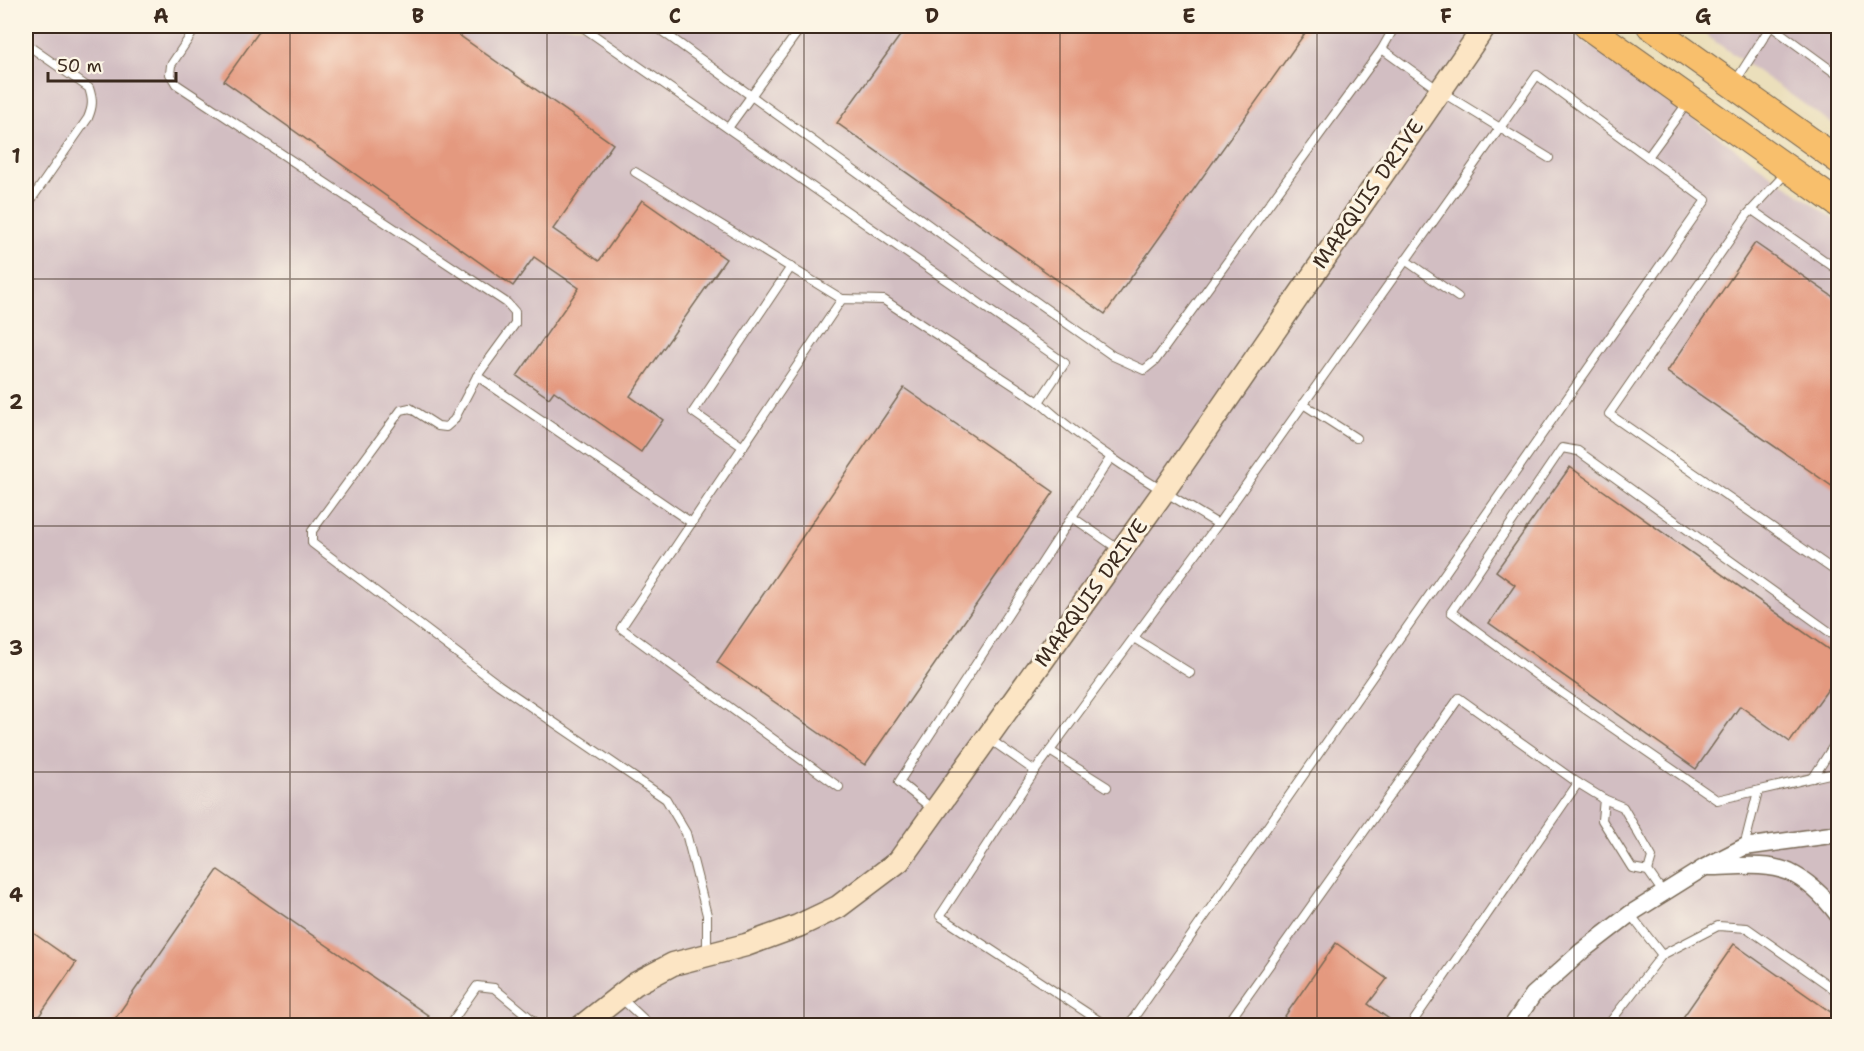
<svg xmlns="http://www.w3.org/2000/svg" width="1864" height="1051" font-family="'Shantell Sans',sans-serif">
	<rect width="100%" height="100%" fill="#fcf5e5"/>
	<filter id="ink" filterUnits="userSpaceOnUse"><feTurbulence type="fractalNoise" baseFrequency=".0167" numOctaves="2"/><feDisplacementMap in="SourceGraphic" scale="12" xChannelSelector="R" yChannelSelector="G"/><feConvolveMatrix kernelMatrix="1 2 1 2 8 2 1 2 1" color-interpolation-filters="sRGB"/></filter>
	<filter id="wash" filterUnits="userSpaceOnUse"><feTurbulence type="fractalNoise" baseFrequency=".008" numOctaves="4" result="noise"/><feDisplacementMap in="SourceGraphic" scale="24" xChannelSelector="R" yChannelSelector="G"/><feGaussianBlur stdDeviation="1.35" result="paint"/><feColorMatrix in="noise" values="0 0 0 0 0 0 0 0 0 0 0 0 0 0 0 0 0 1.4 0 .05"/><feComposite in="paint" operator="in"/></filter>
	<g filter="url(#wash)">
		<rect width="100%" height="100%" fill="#ebdfbb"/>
		<g fill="#d2bec2">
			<path d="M26,26H1563L1838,222V1025H26Z"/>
			<path d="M1693,26H1838V128Z"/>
		</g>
		<g id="blocks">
			<g fill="#e4997f">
				<path d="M263,26H446L613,144L553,229L599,261L642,200L726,259L630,396L663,420L641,452L554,391L549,398L517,376L579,288L534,257L513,286L224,81Z"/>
				<path d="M907,26H1310L1105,314L837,123Z"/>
				<path d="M1755,243L1839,301V491L1667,372Z"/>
				<path d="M904,388L1054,492L865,765L717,662Z"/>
				<path d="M1570,467L1839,657V674L1790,742L1740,706L1696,769L1489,623L1515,585L1496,571Z"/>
				<path d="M218,870L429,1016L422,1026H110Z"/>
				<path d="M26,928L76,963L32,1026H26Z"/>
				<path d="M1336,943L1387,979L1368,1004L1399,1026H1278Z"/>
				<path d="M1734,944L1839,1018V1026H1677Z"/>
			</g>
		</g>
	</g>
	<g filter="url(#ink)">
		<use href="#blocks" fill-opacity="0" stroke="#796955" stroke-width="1.5"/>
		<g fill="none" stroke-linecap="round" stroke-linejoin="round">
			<defs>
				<g id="lane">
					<path d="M197,26L171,65L170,74L176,84L507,303L515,312V324L477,376L454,420L446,427L438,426L410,408L401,410L312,531V543L499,685L666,799L686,833L707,915V953"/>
					<path d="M581,26L1065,363L1039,402C1093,450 1156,487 1218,524L1500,128L1440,91L1382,49"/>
					<path d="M655,26L984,265L1113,356L1144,370L1155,361L1382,49L1395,26"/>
					<path d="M26,44L89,88C93,100 93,106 88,118L26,207"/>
					<path d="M1735,82L1771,26L1838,75"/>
					<path d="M728,128L802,26"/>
					<path d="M1648,157L1688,102"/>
					<path d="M635,172L842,299"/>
					<path d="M1787,172L1747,215L1609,414L1838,573"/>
					<path d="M1752,210L1838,270"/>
					<path d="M1405,260L1458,297"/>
					<path d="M477,376L692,523"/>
					<path d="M1303,404L1356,438"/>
					<path d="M743,447L693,412L791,267"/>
					<path d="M1072,517L1121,551"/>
					<path d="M1134,638L1190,673"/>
					<path d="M1838,638L1578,451L1562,448L1451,612L1543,680L1717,800L1838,772"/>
					<path d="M988,738L1035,771L1218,524"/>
					<path d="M1050,751L1107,787"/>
					<path d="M1035,771L940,916L1107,1026"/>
					<path d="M1813,778L1838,739"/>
					<path d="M839,787L621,628L842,299L884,300L1039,402"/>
					<path d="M1604,799L1602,820L1632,868L1648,871L1664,894"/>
					<path d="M935,811L899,782L1111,457"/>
					<path d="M1744,847L1758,791"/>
					<path d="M1630,914L1662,955"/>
					<path d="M621,998L651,1026"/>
					<path d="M449,1026L477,986L494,988L540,1026"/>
					<path d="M1128,1026L1706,200L1537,75L1500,128L1549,158"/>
					<path d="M1226,1026L1459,698L1578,783L1604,799L1623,807L1652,857L1648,871"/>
					<path d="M1410,1026L1578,783"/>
					<path d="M1607,1026L1662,955L1718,926L1747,928L1838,992"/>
				</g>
				<g id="street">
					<path d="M1709,867C1734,867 1766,862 1789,872C1808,881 1826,899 1838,915"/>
					<path d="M1512,1026L1533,995L1582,951L1630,914L1705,867L1744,847L1838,834"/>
				</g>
				<path id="secondary" d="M582,1026L635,984L673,964L746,945L798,926L838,907L899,861L1164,491L1485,26"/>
				<g id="primary">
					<path d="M1587,26L1838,204"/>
					<path d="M1650,26L1838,160"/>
				</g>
			</defs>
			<use href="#lane" stroke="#796955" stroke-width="10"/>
			<use href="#street" stroke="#796955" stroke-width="19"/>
			<use href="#secondary" stroke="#796955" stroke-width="25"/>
			<use href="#primary" stroke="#796955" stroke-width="28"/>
			<use href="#lane" stroke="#fff" stroke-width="8"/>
			<use href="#street" stroke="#fff" stroke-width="16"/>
			<use href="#secondary" stroke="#fce5c4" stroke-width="22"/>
			<use href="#primary" stroke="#f8bf6c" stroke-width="26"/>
		</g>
	</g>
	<path fill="none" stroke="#3b2a1e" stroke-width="1.5" stroke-opacity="0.55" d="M290,26V1026M547,26V1026M804,26V1026M1060,26V1026M1317,26V1026M1574,26V1026M26,279H1838M26,526H1838M26,772H1838"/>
	<g text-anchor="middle" stroke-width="6" stroke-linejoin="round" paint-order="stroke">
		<g font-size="21" fill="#3b2a1e" stroke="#fcf5e5">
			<text transform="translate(1368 194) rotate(-55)" y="7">MARQUIS DRIVE</text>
			<text transform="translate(1091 593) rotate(-54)" y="7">MARQUIS DRIVE</text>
		</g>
	</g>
	<rect width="1864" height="1051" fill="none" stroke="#fcf5e5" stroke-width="66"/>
	<path d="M48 72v9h128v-9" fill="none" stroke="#3b2a1e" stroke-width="3"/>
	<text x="57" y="72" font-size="18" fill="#3b2a1e" stroke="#fcf5e5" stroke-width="4.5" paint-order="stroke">50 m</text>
	<rect x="33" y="33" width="1798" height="985" fill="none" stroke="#3b2a1e" stroke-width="2"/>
	<g font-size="20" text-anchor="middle" font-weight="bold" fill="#3b2a1e">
		<text x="161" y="23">A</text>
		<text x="418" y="23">B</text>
		<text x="675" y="23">C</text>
		<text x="932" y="23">D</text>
		<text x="1189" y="23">E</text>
		<text x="1446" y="23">F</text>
		<text x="1703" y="23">G</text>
		<text x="16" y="163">1</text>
		<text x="16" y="409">2</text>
		<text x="16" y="655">3</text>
		<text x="16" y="902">4</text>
	</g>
</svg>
